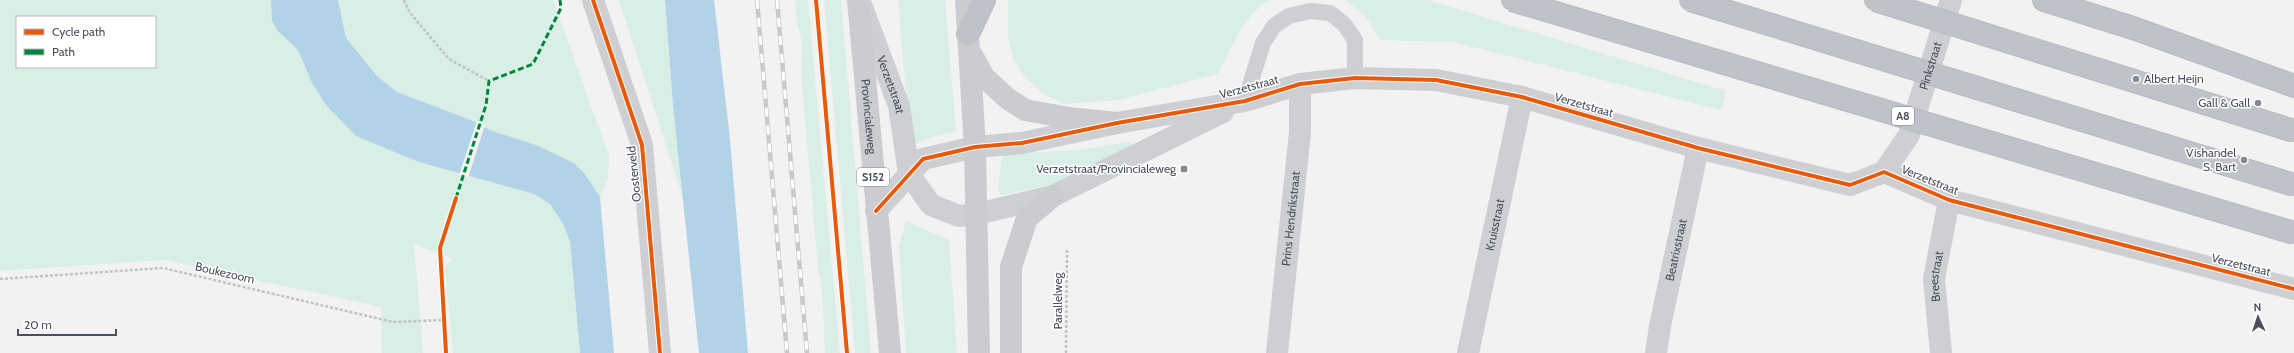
<svg xmlns="http://www.w3.org/2000/svg" width="2294" height="353" font-family="Cabin,sans-serif">
	<rect width="100%" height="100%" fill="#f2f2f2"/>
	<g fill="#d9eee5" fill-rule="evenodd">
		<path d="M0,0H271L272,21L277,30L298,50L312,83L326,105L455,172L534,194L550,204L562,222L570,241L580,353H453L445,267L453,259L414,244L423,353H382L381,307L164,260L0,271ZM17,17H155V67H17Z"/>
		<path d="M338,0H553L609,156L608,178L600,197L585,174L574,163L536,145L492,131L471,120L397,92L377,76L346,38Z"/>
		<path d="M619,0H665L673,105L685,204Z"/>
		<path d="M795,0H808L840,353H825C823,325 825,296 818,269L801,73L802,42L797,23Z"/>
		<path d="M824,0H841L871,353H855Z"/>
		<path d="M898,0H945L956,132L931,137L916,144L909,129Z"/>
		<path d="M1008,0H1269C1243,16 1232,48 1218,74L1118,100L1064,104L1043,94L1026,78L1014,61L1008,36Z"/>
		<path d="M1345,0H1428L1726,91L1721,110L1453,42L1380,40L1365,16Z"/>
		<path d="M1127,142L1132,143V150L1054,184L1001,195L998,190L1002,154L1078,150Z"/>
		<path d="M906,221L949,240L957,353H906L899,246Z"/>
	</g>
	<g fill="#b2d2e8">
		<path d="M271,0H338L346,38L377,76L397,92L471,120L492,131L536,145L574,163L585,174L600,197L614,353H580L570,241L562,222L550,204L534,194L419,162L356,136L326,105L312,83L298,50L277,30L272,21Z"/>
		<path d="M665,0H714L730,139L748,353H699L673,105Z"/>
	</g>
	<path fill="#f2f2f2" d="M477,121L485,125L468,178L459,175Z"/>
	<g fill="none" stroke-linecap="round" stroke-linejoin="round">
		<defs>
			<g id="highway">
				<path d="M2044,0L2133,28L2294,86"/>
				<path d="M968,34L984,0"/>
			</g>
		</defs>
		<use href="#highway" stroke="#b8bac0" stroke-width="24"/>
		<g stroke="#bcc5c4" stroke-width="2.5" stroke-dasharray="3 2" stroke-linecap="butt">
			<path d="M404,0L410,13L449,59L489,81"/>
			<path d="M0,279L163,268L393,322L443,320"/>
			<path d="M1066,353L1067,250"/>
		</g>
		<path stroke="#cecfd2" stroke-width="16" d="M1245,101L1263,43L1274,26L1289,16L1310,11L1330,13L1344,24L1355,40V78"/>
		<g stroke="#cecfd2" stroke-width="22">
			<path d="M593,0L642,145L660,353"/>
			<path id="s1" d="M862,7L899,106L909,174L931,205L959,216L977,214L1053,196L1223,112"/>
			<path id="s2" d="M1884,172L1909,135L1951,0"/>
			<path d="M876,211L923,159L975,147L1022,143L1117,123L1245,101L1300,84L1355,78L1436,80L1522,97L1698,148L1850,185L1884,172L1949,200L2294,289"/>
			<path id="s3" d="M1277,353L1300,132V84"/>
			<path id="s4" d="M1468,353L1522,97"/>
			<path id="s5" d="M1656,353L1660,326L1698,148"/>
			<path id="s6" d="M1941,353L1934,279L1949,200"/>
		</g>
		<g stroke="#cacccf" stroke-width="22">
			<path id="s7" d="M858,0L890,353"/>
			<path d="M966,0L975,147L979,353"/>
			<path d="M972,55L984,77L1008,99L1025,110L1069,118L1117,123"/>
			<path d="M1011,353V267L1027,218L1053,196"/>
		</g>
		<use href="#highway" stroke="#bfc2c8" stroke-width="22"/>
		<defs>
			<g id="rail">
				<path d="M757,0L787,353"/>
				<path d="M777,0L807,353"/>
			</g>
		</defs>
		<use href="#rail" stroke="#c8c9cb" stroke-width="4.5"/>
		<use href="#rail" stroke="#fff" stroke-width="3" stroke-dasharray="9" stroke-linecap="butt"/>
		<defs>
			<g id="highway-bridge">
				<path d="M1512,0L2294,233"/>
				<path d="M1690,0L2294,185"/>
				<path d="M1875,0L2294,131"/>
			</g>
		</defs>
		<use href="#highway-bridge" stroke="#b8bac0" stroke-width="24" stroke-linecap="butt"/>
		<use href="#highway-bridge" stroke="#bfc2c8" stroke-width="22"/>
		<path stroke="#00873e" stroke-width="3" stroke-dasharray="6 3" stroke-linecap="butt" d="M456,198L486,105L489,81L533,64L561,8L560,0"/>
		<defs>
			<g id="cycleway">
				<path d="M593,0L642,145L660,353"/>
				<path d="M816,0L847,353"/>
				<path d="M876,211L923,159L975,147L1022,143L1117,123L1245,101L1300,84L1355,78L1436,80L1522,97L1698,148L1850,185L1884,172L1949,200L2294,289"/>
				<path d="M446,353L440,248L456,198"/>
			</g>
		</defs>
		<use href="#cycleway" stroke="#fff" stroke-width="6"/>
		<use href="#cycleway" stroke="#e8590c" stroke-width="4"/>
	</g>
	<g fill="#858990" stroke="#fff" stroke-width="1.5">
		<circle cx="2136" cy="79" r="4"/>
		<circle cx="2258" cy="103" r="4"/>
		<circle cx="2244" cy="160" r="4"/>
		<rect x="1180" y="165" width="8" height="8" rx="2"/>
	</g>
	<g text-anchor="middle" stroke-width="3" stroke-linejoin="round" paint-order="stroke">
		<g fill="#fff" stroke="#80848d" stroke-width="1">
			<rect x="1892" y="107" width="22" height="18" rx="3"/>
			<rect x="857" y="168" width="32" height="18" rx="3"/>
		</g>
		<g font-size="11" font-weight="bold" fill="#4a505c">
			<text x="1903" y="120">A8</text>
			<text x="873" y="181">S152</text>
		</g>
		<g font-size="12" fill="#4a505c" stroke="#fff">
			<text dy="4" stroke="none"><textPath href="#s2" startOffset="117">Pinkstraat</textPath></text>
			<text dy="4" stroke="none"><textPath href="#s1" startOffset="83">Verzetstraat</textPath></text>
			<text transform="translate(1249 87) rotate(-15)" y="4">Verzetstraat</text>
			<text transform="translate(1584 105) rotate(16)" y="4">Verzetstraat</text>
			<text dy="4" stroke="none"><textPath href="#s7" startOffset="117">Provincialeweg</textPath></text>
			<text transform="translate(634 174) rotate(-96)" y="4">Oosterveld</text>
			<text transform="translate(1930 180) rotate(22)" y="4">Verzetstraat</text>
			<text dy="4" stroke="none"><textPath href="#s3" startOffset="135">Prins Hendrikstraat</textPath></text>
			<text dy="4" stroke="none"><textPath href="#s4" startOffset="131">Kruisstraat</textPath></text>
			<text dy="4" stroke="none"><textPath href="#s5" startOffset="105">Beatrixstraat</textPath></text>
			<text transform="translate(2241 265) rotate(14)" y="4">Verzetstraat</text>
			<text transform="translate(225 273) rotate(13)" y="4">Boukezoom</text>
			<text dy="4" stroke="none"><textPath href="#s6" startOffset="77">Breestraat</textPath></text>
			<text transform="translate(1058 301) rotate(-90)" y="4">Parallelweg</text>
		</g>
		<g font-size="12" fill="#4a505c" stroke="#fff" text-anchor="end">
			<text x="2144" y="83" text-anchor="start">Albert Heijn</text>
			<text x="2250" y="107">Gall &amp; Gall</text>
			<text x="2236" y="157">Vishandel<tspan x="2236" dy="14">S. Bart</tspan></text>
			<text x="1176" y="173">Verzetstraat/Provincialeweg</text>
		</g>
	</g>
	<rect x="16" y="16" width="140" height="52" fill="#ffffff" stroke="#b7b9be"/>
	<rect x="24" y="29" width="20" height="6" fill="#e8590c" stroke="#b7b9be"/>
	<text x="52" y="36" font-size="12" fill="#4a505c">Cycle path</text>
	<rect x="24" y="49" width="20" height="6" fill="#00873e" stroke="#b7b9be"/>
	<text x="52" y="56" font-size="12" fill="#4a505c">Path</text>
	<g transform="translate(2258 317) rotate(357)" stroke="#ffffff" stroke-width="3" paint-order="stroke">
	<path d="M0-3L7 15L0 10L-7 15Z" fill="#4a505c"/>
	<text y="-6" font-size="11" font-weight="bold" text-anchor="middle" fill="#4a505c">N</text>
	</g>
	<path d="M18 329v6h98v-6" fill="none" stroke="#4a505c" stroke-width="2"/>
	<text x="24" y="329" font-size="12" fill="#4a505c" stroke="#ffffff" stroke-width="3" paint-order="stroke">20 m</text>
</svg>
